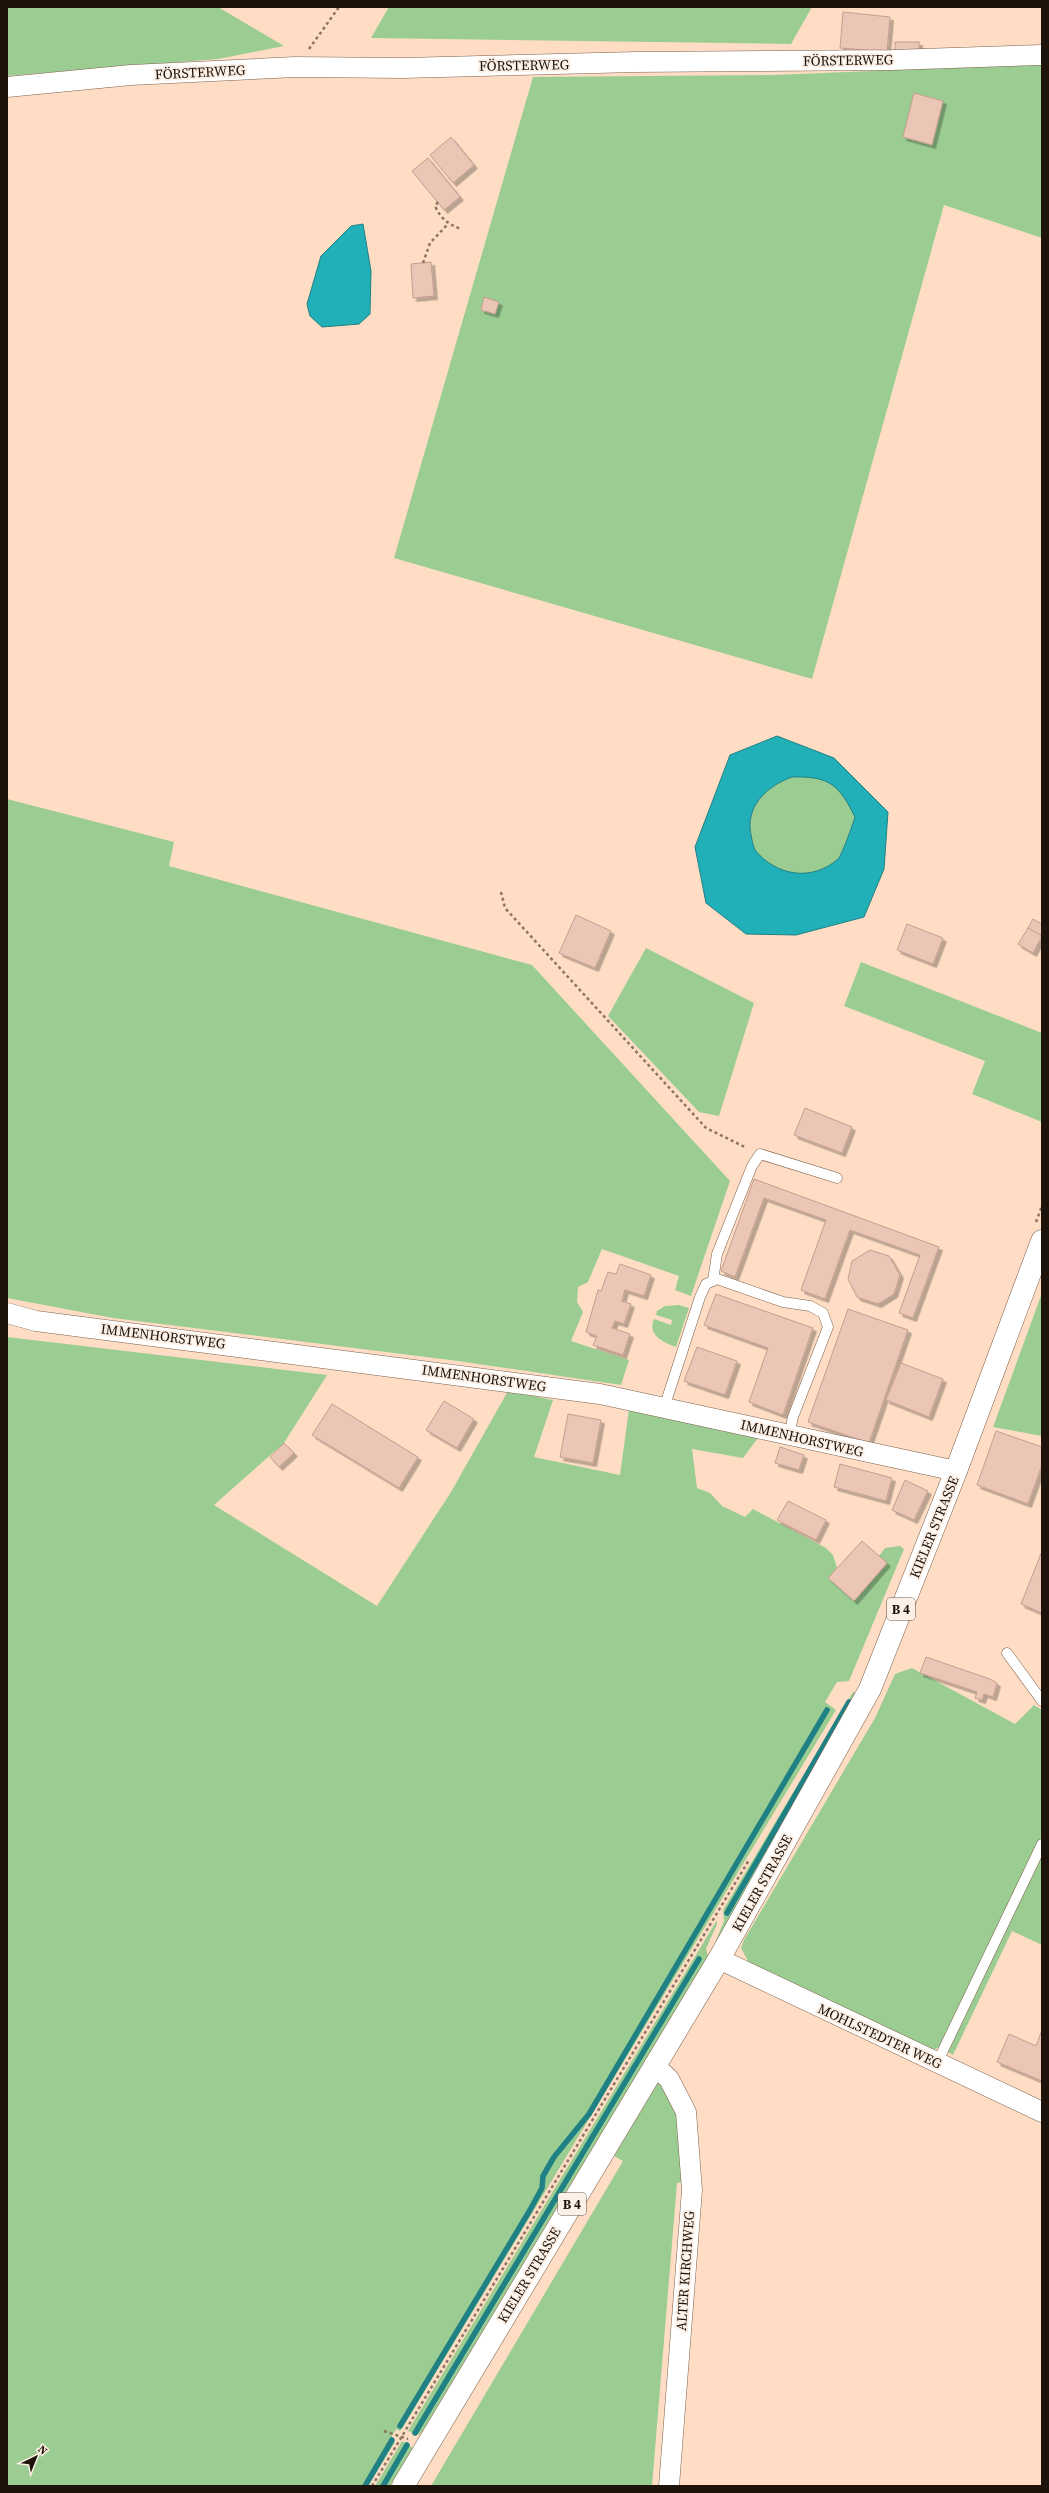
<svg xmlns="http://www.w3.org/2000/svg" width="1049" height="2493" font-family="'Source Serif 4',serif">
	<defs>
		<filter id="shadow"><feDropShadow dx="3.5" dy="3.5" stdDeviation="0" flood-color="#0004"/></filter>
	</defs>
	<rect width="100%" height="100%" fill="#feddc4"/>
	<g fill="#9bcd92">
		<path d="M7,7H218L284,46L218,59L7,76Z"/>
		<path d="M389,7H812L791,44L371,38Z"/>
		<path d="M1042,64V238L944,205L812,679L394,558L533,77L774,75Z"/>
		<path d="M792,777C831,776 839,785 856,818C852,824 841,857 838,859C812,882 776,877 755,850C753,846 752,840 751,835C745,806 767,786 792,777Z"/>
		<path d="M7,799L174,842L169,866L532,965L730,1181L691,1296L675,1290L679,1276L602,1249L588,1282L578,1287L577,1302L583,1312L571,1341L629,1360L621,1385L458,1361L113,1318L7,1298Z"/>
		<path d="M646,948L754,1003L719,1116L699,1112L608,1016Z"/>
		<path d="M861,962L1042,1033V1122L972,1094L985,1061L844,1006Z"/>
		<path d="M1042,1293V1436L993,1427Z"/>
		<path d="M679,1305L689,1308L676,1347C663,1342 647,1335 654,1319L671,1325L672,1320L656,1315L657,1311L665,1306Z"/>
		<path d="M7,1337L327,1375L284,1443L214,1505L377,1606L451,1492L508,1391L553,1400L534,1457L620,1475L629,1409L758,1438L743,1458L692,1449L697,1488L710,1493L722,1506L745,1517L753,1509L826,1548L833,1555L837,1568L829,1578L854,1601L887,1564L879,1556L885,1548L900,1546L904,1549L849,1681L837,1682L825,1702L836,1710L403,2427L400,2431L396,2429L391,2438L395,2442L368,2486H7Z"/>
		<path d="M912,1668L1015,1724L1034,1705L1042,1710V1945L1012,1931L953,2055L939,2047L930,2052L749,1963L741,1948L744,1940L875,1718L895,1674Z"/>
		<path d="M853,1692L859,1694L714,1945L724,1921L723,1910Z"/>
		<path d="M717,1920V1924L706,1949L708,1956L696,1976L422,2432L418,2435L408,2431Z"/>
		<path d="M663,2083L679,2114L685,2182L677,2183L652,2486H431L623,2161L614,2156L657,2084Z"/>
		<path d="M402,2441L413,2448L390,2486H375Z"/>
	</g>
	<g fill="#21b0b8" stroke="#208184" fill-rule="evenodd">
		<path d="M363,224L371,271L370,314L359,324L322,327L310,316L307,304L321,256L351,226Z"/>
		<path d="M777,736L834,758L888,812L884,869L864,917L796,935L746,934L706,903L695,847L730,755ZM792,777C830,776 839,785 855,817C853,824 841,857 838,859C812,882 776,876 755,850C753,846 752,840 751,835C745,806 767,786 792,777Z"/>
	</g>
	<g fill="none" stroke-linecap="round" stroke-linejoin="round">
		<g stroke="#208184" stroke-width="5.5">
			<path d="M727,1913L849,1702"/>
			<path d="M400,2426L530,2210L542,2188L543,2176L554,2157L589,2114L827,1710"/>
			<path d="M415,2433L699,1959"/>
			<path d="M365,2486L392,2440"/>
			<path d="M383,2486L407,2445"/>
		</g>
	</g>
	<g fill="#ebc5b5" stroke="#c39e8e" filter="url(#shadow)">
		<path d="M843,12L890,17L887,52L840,48Z"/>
		<rect x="895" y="42" width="24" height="15"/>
		<path d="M914,93L943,101L932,145L903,137Z"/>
		<path d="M451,137L474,165L453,183L430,155Z"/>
		<path d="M428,158L460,197L444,210L412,171Z"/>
		<path d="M431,262L434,296L413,298L411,264Z"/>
		<path d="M484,297L499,302L495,314L481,310Z"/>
		<path d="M576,915L611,931L595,968L559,953Z"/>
		<path d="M1033,919L1042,924V936L1028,928Z"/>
		<path d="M907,924L943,938L933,964L897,950Z"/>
		<path d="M1028,928L1042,936L1033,953L1018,944Z"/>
		<path d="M805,1108L852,1127L842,1153L794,1135Z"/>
		<path d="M754,1179L939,1247L913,1318L899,1313L920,1255L850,1230L825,1299L801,1290L826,1220L764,1198L735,1277L721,1271Z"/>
		<path d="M870,1250L889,1256L900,1275L894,1294L878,1304L857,1297L848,1279L852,1261Z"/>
		<path d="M620,1264L651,1275L644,1296L625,1290L622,1301L631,1304L624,1324L615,1321L612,1328L630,1334L623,1355L593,1345L597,1336L586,1332L598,1290L601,1291L608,1272L616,1274Z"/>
		<path d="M716,1294L813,1328L783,1415L749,1402L768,1348L704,1325Z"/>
		<path d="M848,1309L908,1330L869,1443L808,1422Z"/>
		<path d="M697,1347L737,1361L725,1395L684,1381Z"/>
		<path d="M901,1363L943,1379L929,1417L886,1400Z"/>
		<path d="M444,1401L474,1419L457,1448L426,1430Z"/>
		<path d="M332,1404L418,1457L399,1488L312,1435Z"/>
		<path d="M568,1414L601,1420L593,1463L560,1457Z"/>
		<path d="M996,1431L1042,1447V1465L1028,1504L977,1485Z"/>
		<path d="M284,1443L294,1453L279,1467L270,1457Z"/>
		<path d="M780,1447L804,1455L799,1470L775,1463Z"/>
		<path d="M840,1464L892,1478L886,1501L834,1487Z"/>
		<path d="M905,1480L928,1491L914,1520L892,1510Z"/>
		<path d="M788,1501L826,1520L816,1540L777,1520Z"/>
		<path d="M862,1541L887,1563L854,1601L828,1578Z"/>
		<path d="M1042,1551V1613L1021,1604Z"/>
		<path d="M926,1657L990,1679L997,1683L993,1697L984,1694L982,1700L975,1698L977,1692L920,1673Z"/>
		<path d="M1042,2030V2081L997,2062L1009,2034L1036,2046Z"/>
	</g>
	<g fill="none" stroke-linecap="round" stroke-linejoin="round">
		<defs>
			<g id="lane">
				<path d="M713,1281L717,1254L752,1166L760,1154L837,1178"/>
				<path d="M664,1408L700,1297L706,1284L717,1279L783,1302L810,1306L823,1313L828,1327L793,1417L789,1435"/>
				<path d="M1007,1653L1042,1701"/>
				<path d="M937,2063L1042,1844"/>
			</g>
			<g id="street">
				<path d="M7,87L131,75L295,67L403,68L636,62L892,60L1042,55"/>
				<path d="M7,1313L36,1321L600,1394L956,1471"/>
				<path d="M719,1959L1042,2112"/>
				<path d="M654,2065L669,2079L686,2112L692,2190L669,2486"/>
			</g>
			<path id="primary" d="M403,2486L719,1959L870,1689L956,1471L1042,1241"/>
		</defs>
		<use href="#lane" stroke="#7c604a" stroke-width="11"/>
		<use href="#street" stroke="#7c604a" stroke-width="21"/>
		<use href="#primary" stroke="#7c604a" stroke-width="23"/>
		<g stroke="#8b7565" stroke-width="2.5" stroke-dasharray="3 3" stroke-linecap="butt">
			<path d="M309,49L339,7"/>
			<path d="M438,202L435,206C441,219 448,224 461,229"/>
			<path d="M423,263L430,243L448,224"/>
			<path d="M501,892L505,908L706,1128L747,1148"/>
			<path d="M1036,1222L1042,1206"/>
			<path d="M384,2431L408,2439"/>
			<path d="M372,2486L749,1860"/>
		</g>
		<use href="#lane" stroke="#fff" stroke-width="10"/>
		<use href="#street" stroke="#fff" stroke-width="20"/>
		<use href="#primary" stroke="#fff" stroke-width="22"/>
	</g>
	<g text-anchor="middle" stroke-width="4" stroke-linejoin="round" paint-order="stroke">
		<g fill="#fcefe5" stroke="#61554c" stroke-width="1">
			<rect x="887" y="1598" width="28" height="22" rx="3"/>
			<rect x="558" y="2193" width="28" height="22" rx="3"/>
		</g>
		<g font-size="13" font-weight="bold" fill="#1e130b">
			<text x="901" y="1614">B 4</text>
			<text x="572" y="2209">B 4</text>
		</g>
		<g font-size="14" fill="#1e130b" stroke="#fcefe5">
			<text transform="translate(848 60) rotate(-1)" y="5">FÖRSTERWEG</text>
			<text transform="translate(524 65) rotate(-1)" y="5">FÖRSTERWEG</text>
			<text transform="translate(200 72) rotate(-3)" y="5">FÖRSTERWEG</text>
			<text transform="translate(163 1336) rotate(7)" y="5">IMMENHORSTWEG</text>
			<text transform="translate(484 1378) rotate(8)" y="5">IMMENHORSTWEG</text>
			<text transform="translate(802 1438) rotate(13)" y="5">IMMENHORSTWEG</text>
			<text transform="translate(934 1527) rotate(-68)" y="5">KIELER STRASSE</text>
			<text transform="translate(762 1883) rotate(-61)" y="5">KIELER STRASSE</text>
			<text transform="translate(880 2036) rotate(25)" y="5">MOHLSTEDTER WEG</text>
			<text transform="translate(685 2271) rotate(-86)" y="5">ALTER KIRCHWEG</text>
			<text transform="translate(529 2275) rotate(-59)" y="5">KIELER STRASSE</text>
		</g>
	</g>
	<rect width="1049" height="2493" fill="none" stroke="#1e130b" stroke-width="16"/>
	<g transform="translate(36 2457) rotate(43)" stroke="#fcefe5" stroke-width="3" paint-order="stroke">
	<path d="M0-3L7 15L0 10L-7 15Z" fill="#1e130b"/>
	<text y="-6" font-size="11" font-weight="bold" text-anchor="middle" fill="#1e130b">N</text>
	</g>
</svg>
